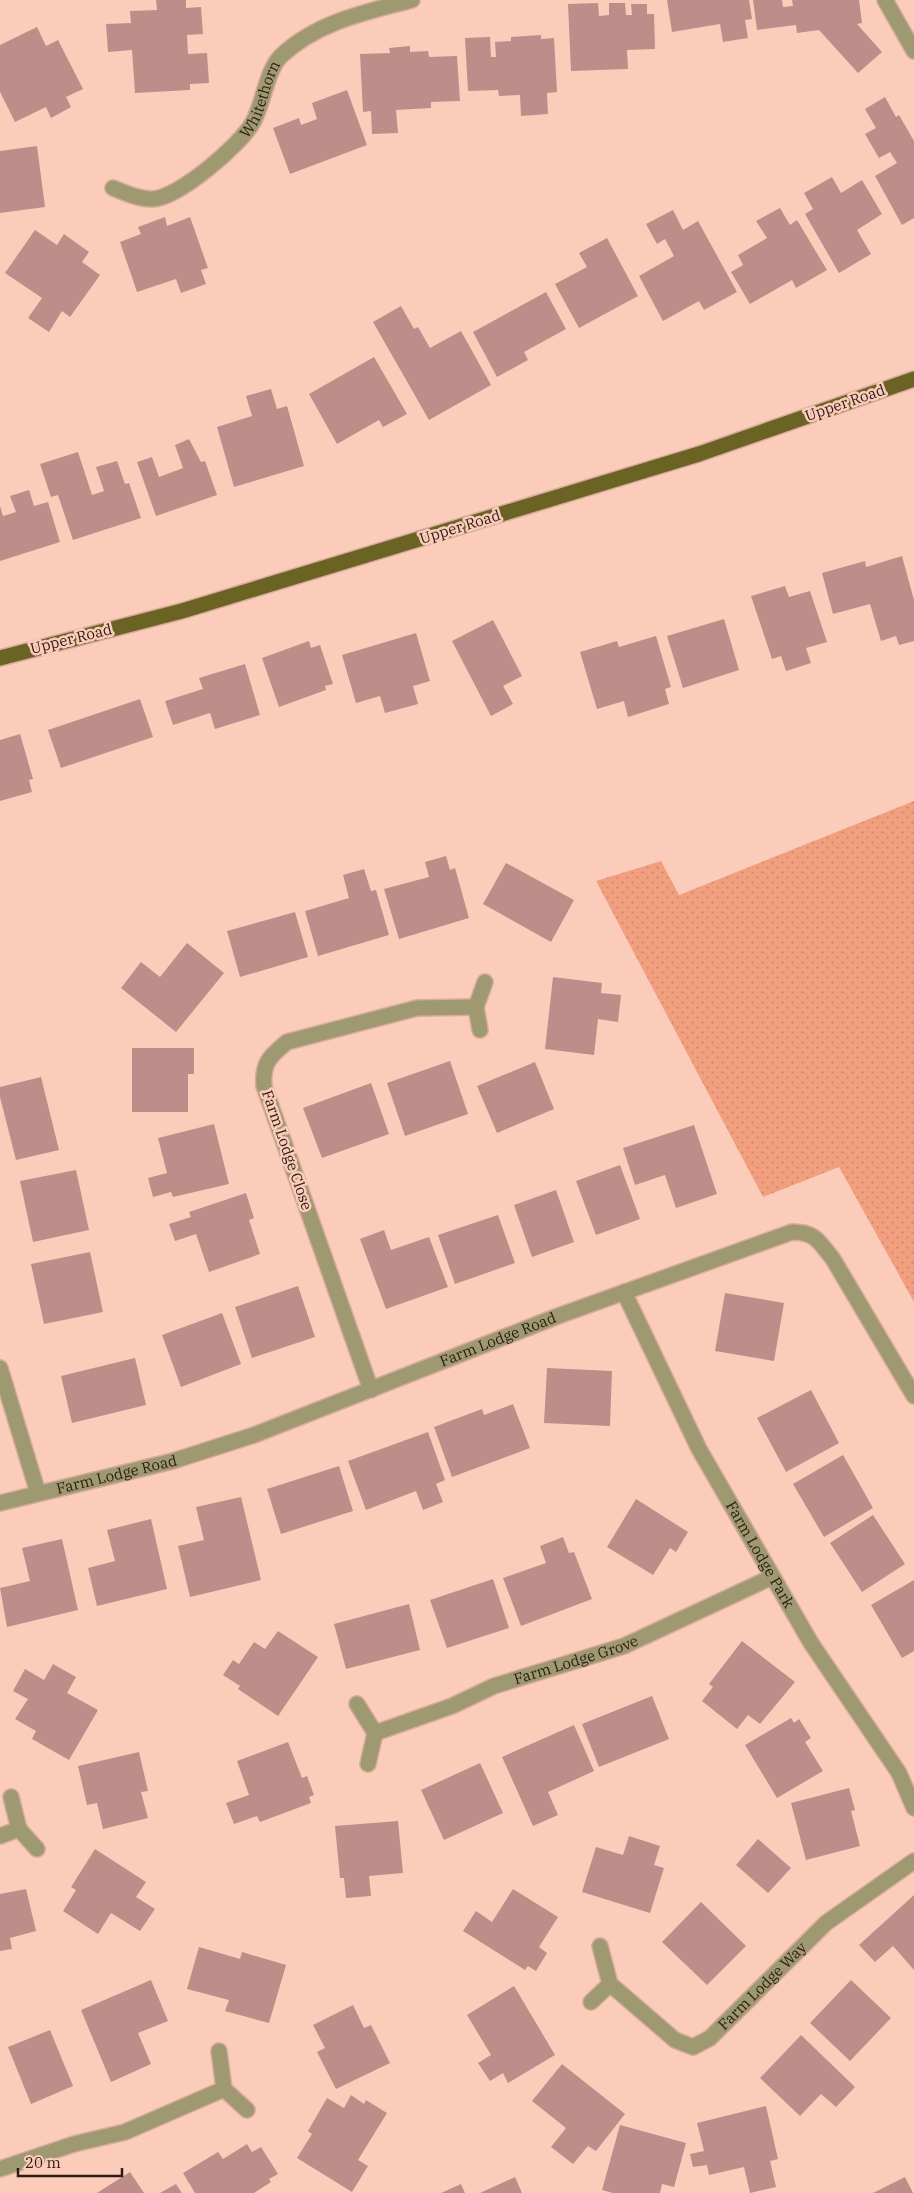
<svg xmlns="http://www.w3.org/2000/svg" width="914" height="2193" font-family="'IBM Plex Serif',serif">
	<defs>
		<pattern id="green-dots" width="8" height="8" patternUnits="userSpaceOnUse" patternTransform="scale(1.25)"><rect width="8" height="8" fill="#f19f7f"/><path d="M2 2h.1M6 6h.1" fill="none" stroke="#cf886d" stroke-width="1.8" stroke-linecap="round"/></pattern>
	</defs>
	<rect width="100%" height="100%" fill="#fcccba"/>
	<path fill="url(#green-dots)" d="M914,801V1302L839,1167L763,1197L596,881L661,861L679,895Z"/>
	<g fill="#be8d8a">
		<path d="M156,0H186V8L201,7L203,34L187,35L188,54L207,53L209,83L190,84V90L135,93L132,50L108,52L106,24L131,23L130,11L157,10Z"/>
		<path d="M667,0H749L752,19L745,20L748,38L723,42L720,24L672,32Z"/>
		<path d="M753,0H782L783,7L793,6L792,0H859L862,23L857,24L882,52L858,73L819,30L797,33L796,25L757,30Z"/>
		<path d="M598,3L599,16L609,15V3H625L626,15H632L631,4H647V14H654L655,49L627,50L628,69L571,71L568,4Z"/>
		<path d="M37,27L46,46L58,40L83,89L66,97L71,107L51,118L46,107L15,122L0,92V45Z"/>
		<path d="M541,35V39L554,38L557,92L547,93L548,114L521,116L520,95L499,96L498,90L468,91L465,38L490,37L491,57H496L495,42L511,41V37Z"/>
		<path d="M410,46V52L428,51L429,57L457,56L460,101L431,102V108L396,110L398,133L372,134L371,111L363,112L360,54L390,53L389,48Z"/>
		<path d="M347,90L367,145L290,174L273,128L299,118L301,125L317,119L312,103Z"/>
		<path d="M885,97L896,117L899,115L914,141V218L902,225L875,176L897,163L890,152L879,158L865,134L876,128L865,109Z"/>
		<path d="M37,146L45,207L0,213V151Z"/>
		<path d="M832,177L841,193L862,180L882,214L857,230L871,254L839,273L805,214L813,209L804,193Z"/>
		<path d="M780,208L790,225L797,220L827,270L796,288L792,280L750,304L731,272L743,265L738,255L767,238L756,221Z"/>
		<path d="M673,210L683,230L698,221L737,292L704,310L699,301L663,321L639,276L674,256L665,239L657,244L646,224Z"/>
		<path d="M165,217L167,226L190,217L208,268L201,270L206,284L181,293L176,279L137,292L120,242L141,234L138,227Z"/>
		<path d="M35,230L57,245L64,234L89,252L82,262L100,275L70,317L62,311L49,332L28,318L42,298L5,273Z"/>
		<path d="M607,238L638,296L579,328L555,284L587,267L579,253Z"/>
		<path d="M546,292L566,329L524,352L528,360L497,377L473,332Z"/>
		<path d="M401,306L414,329L418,327L430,348L461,331L491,385L429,420L373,322Z"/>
		<path d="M374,357L407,414L383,427L379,420L337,444L309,394Z"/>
		<path d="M271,389L277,409L287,406L304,466L234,487L217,427L252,416L246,396Z"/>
		<path d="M189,439L201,462L205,461L217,495L156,516L137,462L152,457L159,477L183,468L175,445Z"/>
		<path d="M78,452L92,495L104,491L96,467L117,461L125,484L129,483L141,518L73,540L58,495L51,497L40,464Z"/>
		<path d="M29,490L34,506L48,502L60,542L0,561V506L3,516L16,512L10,496Z"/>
		<path d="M902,556L914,600V641L899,645L896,636L881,641L870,604L833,614L822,573L865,561L866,567Z"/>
		<path d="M785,586L789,597L810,591L827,642L806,648L811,663L786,671L781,656L772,659L751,596Z"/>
		<path d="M724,619L739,670L683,688L667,636Z"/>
		<path d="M493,620L522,676L503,686L513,704L491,716L452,641Z"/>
		<path d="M416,633L430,681L413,686L418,704L385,713L380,696L356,703L342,655Z"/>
		<path d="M656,636L671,687L665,689L669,704L628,717L624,701L597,709L580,652L617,641L619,647Z"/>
		<path d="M309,641L311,648L320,645L333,684L325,686L326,690L279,707L262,658Z"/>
		<path d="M245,664L260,715L215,729L210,713L173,725L165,701L203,689L199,678Z"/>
		<path d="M140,699L153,737L61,768L48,730Z"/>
		<path d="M20,734L33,779L29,780L32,792L0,801V740Z"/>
		<path d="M446,856L450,870L455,868L469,918L399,939L384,889L429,877L425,862Z"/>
		<path d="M506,863L574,900L551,942L483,904Z"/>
		<path d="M364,869L371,891L376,890L389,935L318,956L305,911L349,898L343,875Z"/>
		<path d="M295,912L308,957L240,977L227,931Z"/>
		<path d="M187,943L224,973L176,1032L121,988L141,962L160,977Z"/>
		<path d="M553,977L602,983L601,993L621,995L618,1022L598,1019L594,1055L545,1049Z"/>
		<path d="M132,1048H194V1074H188V1112H132Z"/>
		<path d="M450,1061L468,1114L405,1136L387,1083Z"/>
		<path d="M535,1062L554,1109L497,1133L477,1086Z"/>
		<path d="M41,1077L59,1150L16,1160L0,1097V1087Z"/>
		<path d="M371,1083L389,1134L322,1158L303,1108Z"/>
		<path d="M214,1124L229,1184L173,1197L171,1192L153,1197L148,1178L167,1173L158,1138Z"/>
		<path d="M694,1125L717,1194L676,1208L665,1175L635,1185L623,1148Z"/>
		<path d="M620,1165L640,1219L596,1235L576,1181Z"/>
		<path d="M76,1170L89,1230L33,1242L20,1181Z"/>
		<path d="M556,1190L574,1242L532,1257L514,1205Z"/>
		<path d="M246,1193L254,1218L249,1220L260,1254L209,1272L196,1234L175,1241L169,1224L191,1217L189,1212Z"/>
		<path d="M498,1215L515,1263L455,1284L438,1235Z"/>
		<path d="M384,1230L391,1250L429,1237L448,1287L386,1309L360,1239Z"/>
		<path d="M90,1252L103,1312L44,1324L31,1264Z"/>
		<path d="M298,1286L315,1337L252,1358L235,1307Z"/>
		<path d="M725,1293L784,1303L774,1361L715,1351Z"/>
		<path d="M222,1313L241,1364L181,1387L162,1335Z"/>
		<path d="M135,1358L146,1405L72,1423L61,1376Z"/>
		<path d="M547,1368L612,1371L610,1426L544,1423Z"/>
		<path d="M811,1390L839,1443L786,1472L757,1418Z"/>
		<path d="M513,1404L530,1448L452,1477L434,1427L482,1409L484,1415Z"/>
		<path d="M428,1432L445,1480L436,1484L443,1502L423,1510L416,1491L366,1510L348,1461Z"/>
		<path d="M843,1455L873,1508L824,1537L793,1484Z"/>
		<path d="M339,1466L353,1511L281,1534L267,1489Z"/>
		<path d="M241,1497L261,1580L190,1597L178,1546L204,1540L196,1507Z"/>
		<path d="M636,1499L688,1532L676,1552L670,1548L653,1575L607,1547Z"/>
		<path d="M873,1515L905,1564L862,1592L830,1543Z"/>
		<path d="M151,1519L167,1589L97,1606L88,1568L115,1561L107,1530Z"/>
		<path d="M563,1537L569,1553L574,1552L592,1599L521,1626L503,1578L546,1563L540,1546Z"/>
		<path d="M62,1539L78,1610L7,1627L0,1588L30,1581L22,1548Z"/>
		<path d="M493,1579L509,1628L447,1648L430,1600Z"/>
		<path d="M914,1580V1651L902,1658L871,1605Z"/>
		<path d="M409,1604L420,1650L346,1669L334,1624Z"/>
		<path d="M278,1631L318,1657L278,1716L238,1689L240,1686L223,1675L233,1660L239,1664L254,1642L265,1649Z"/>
		<path d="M742,1641L795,1682L760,1724L748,1715L737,1729L702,1701L713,1687L709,1684Z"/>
		<path d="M53,1664L76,1677L67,1693L98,1710L69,1760L32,1739L36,1731L15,1719L28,1699L13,1691L25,1669L44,1680Z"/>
		<path d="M652,1696L669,1739L599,1767L582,1724Z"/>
		<path d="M791,1718L794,1723L799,1719L811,1738L805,1742L823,1771L777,1798L745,1745Z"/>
		<path d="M574,1725L594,1771L548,1792L558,1815L533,1826L502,1757Z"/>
		<path d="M288,1742L302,1778L307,1776L314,1795L309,1797L311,1803L260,1822L257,1816L234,1824L226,1803L249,1795L237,1761Z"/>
		<path d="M139,1752L148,1791L141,1792L148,1818L103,1829L97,1803L87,1805L78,1766Z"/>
		<path d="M480,1763L503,1813L444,1840L421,1790Z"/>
		<path d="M849,1788L855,1810L851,1811L860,1846L806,1860L791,1803Z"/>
		<path d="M398,1821L403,1873L369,1876L371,1896L346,1898L344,1878H340L335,1826Z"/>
		<path d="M629,1836L660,1846L654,1865L664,1868L650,1913L582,1892L596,1847L623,1855Z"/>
		<path d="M758,1839L791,1868L768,1893L736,1865Z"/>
		<path d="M95,1849L146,1882L136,1897L155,1909L140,1931L111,1913L98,1934L63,1911L76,1890L71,1887Z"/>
		<path d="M26,1889L36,1931L10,1938L12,1949L0,1951V1894Z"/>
		<path d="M513,1889L558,1917L539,1947L547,1953L536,1971L528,1966L525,1970L463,1931L476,1911L492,1922Z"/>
		<path d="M914,1895V1970L893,1946L875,1962L859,1945Z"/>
		<path d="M701,1902L746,1946L707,1985L662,1942Z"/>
		<path d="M199,1947L240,1959L242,1952L286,1965L269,2023L225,2011L229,2000L187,1989Z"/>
		<path d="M151,1980L168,2021L138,2033L151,2064L111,2082L81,2010Z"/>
		<path d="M851,1980L891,2018L850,2061L810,2023Z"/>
		<path d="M514,1986L555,2055L508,2083L503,2073L490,2081L478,2063L491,2055L467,2015Z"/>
		<path d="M353,2005L364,2028L371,2025L390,2063L336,2089L317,2052L325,2048L313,2025Z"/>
		<path d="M50,2030L73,2086L31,2104L8,2047Z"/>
		<path d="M801,2035L855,2087L836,2107L821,2094L800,2116L760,2078Z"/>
		<path d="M562,2064L625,2114L596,2151L588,2146L573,2164L551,2147L566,2128L532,2101Z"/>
		<path d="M351,2095L364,2104L366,2100L387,2113L358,2160L368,2166L352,2192L297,2158L312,2134L308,2131L327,2098L344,2108Z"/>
		<path d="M766,2106L778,2159L770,2161L776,2187L750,2193L744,2167L709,2175L707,2165L693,2167L690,2154L704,2151L697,2123Z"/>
		<path d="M620,2125L686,2143L674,2187L662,2184L660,2193H613L602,2190Z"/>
		<path d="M247,2144L252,2152L261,2147L278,2174L269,2179L271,2182L254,2193H195L183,2173L218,2152L223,2159Z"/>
		<path d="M130,2172L144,2193H97Z"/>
		<path d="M515,2177L522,2193H480Z"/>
		<path d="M905,2177L913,2193H873Z"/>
		<path d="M176,2184L182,2193H160Z"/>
		<path d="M461,2184L465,2193H441Z"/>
	</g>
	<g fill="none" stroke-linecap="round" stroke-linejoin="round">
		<defs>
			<g id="minor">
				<path d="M885,0L914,51"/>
				<path id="s1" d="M113,188C125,193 139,199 153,199C178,198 241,145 253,122C263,105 267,69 281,56C317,22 366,12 412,0"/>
				<path d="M480,1030L476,1007L485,982"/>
				<path id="s2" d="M624,1292L699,1449L811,1643L899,1773L914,1808"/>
				<path d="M0,1368L38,1493"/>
				<path d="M371,1390L264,1086C262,1063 270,1056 287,1042L417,1008L476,1007"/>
				<path id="s3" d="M0,1503L173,1461L254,1435L558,1316L792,1232C816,1232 819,1242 833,1259L914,1396"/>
				<path d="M357,1704L375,1733L368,1764"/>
				<path id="s4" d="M375,1733L452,1706L494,1686L624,1646L772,1577"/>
				<path d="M11,1797L19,1829L37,1849"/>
				<path d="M0,1836L19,1829"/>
				<path id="s5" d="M610,1984L675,2040L693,2047L710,2038L826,1923L914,1861"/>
				<path d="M591,2002L610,1984L600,1946"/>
				<path d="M219,2051L224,2089L247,2110"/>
				<path d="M0,2169L74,2144L125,2132L224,2089"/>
			</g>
			<path id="major" d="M0,658L182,611L699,454L914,379"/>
		</defs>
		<use href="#minor" stroke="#d7ac9c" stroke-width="18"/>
		<use href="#major" stroke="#d7ac9c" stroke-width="18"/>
		<use href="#minor" stroke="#9e9971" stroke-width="15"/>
		<use href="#major" stroke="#6b6324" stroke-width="15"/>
	</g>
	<g text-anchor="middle" stroke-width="5" stroke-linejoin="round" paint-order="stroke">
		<g font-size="15" fill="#2d1b15" stroke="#fcccba">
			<text dy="5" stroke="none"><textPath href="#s1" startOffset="194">Whitethorn</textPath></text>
			<text transform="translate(845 403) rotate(-19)" y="5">Upper Road</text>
			<text transform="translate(460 527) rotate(-17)" y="5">Upper Road</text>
			<text transform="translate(71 639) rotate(-14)" y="5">Upper Road</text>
			<text transform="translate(287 1150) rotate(71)" y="5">Farm Lodge Close</text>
			<text dy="5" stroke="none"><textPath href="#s3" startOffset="525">Farm Lodge Road</textPath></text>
			<text dy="5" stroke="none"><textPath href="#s3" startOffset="120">Farm Lodge Road</textPath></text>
			<text dy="5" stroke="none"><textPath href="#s2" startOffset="296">Farm Lodge Park</textPath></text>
			<text dy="5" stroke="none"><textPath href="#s4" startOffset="214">Farm Lodge Grove</textPath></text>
			<text dy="5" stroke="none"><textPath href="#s5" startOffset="198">Farm Lodge Way</textPath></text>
		</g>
	</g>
	<path d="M18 2168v8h104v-8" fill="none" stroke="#2d1b15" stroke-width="2.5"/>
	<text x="25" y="2168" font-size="15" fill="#2d1b15" stroke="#fcccba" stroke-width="4" paint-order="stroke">20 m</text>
</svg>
